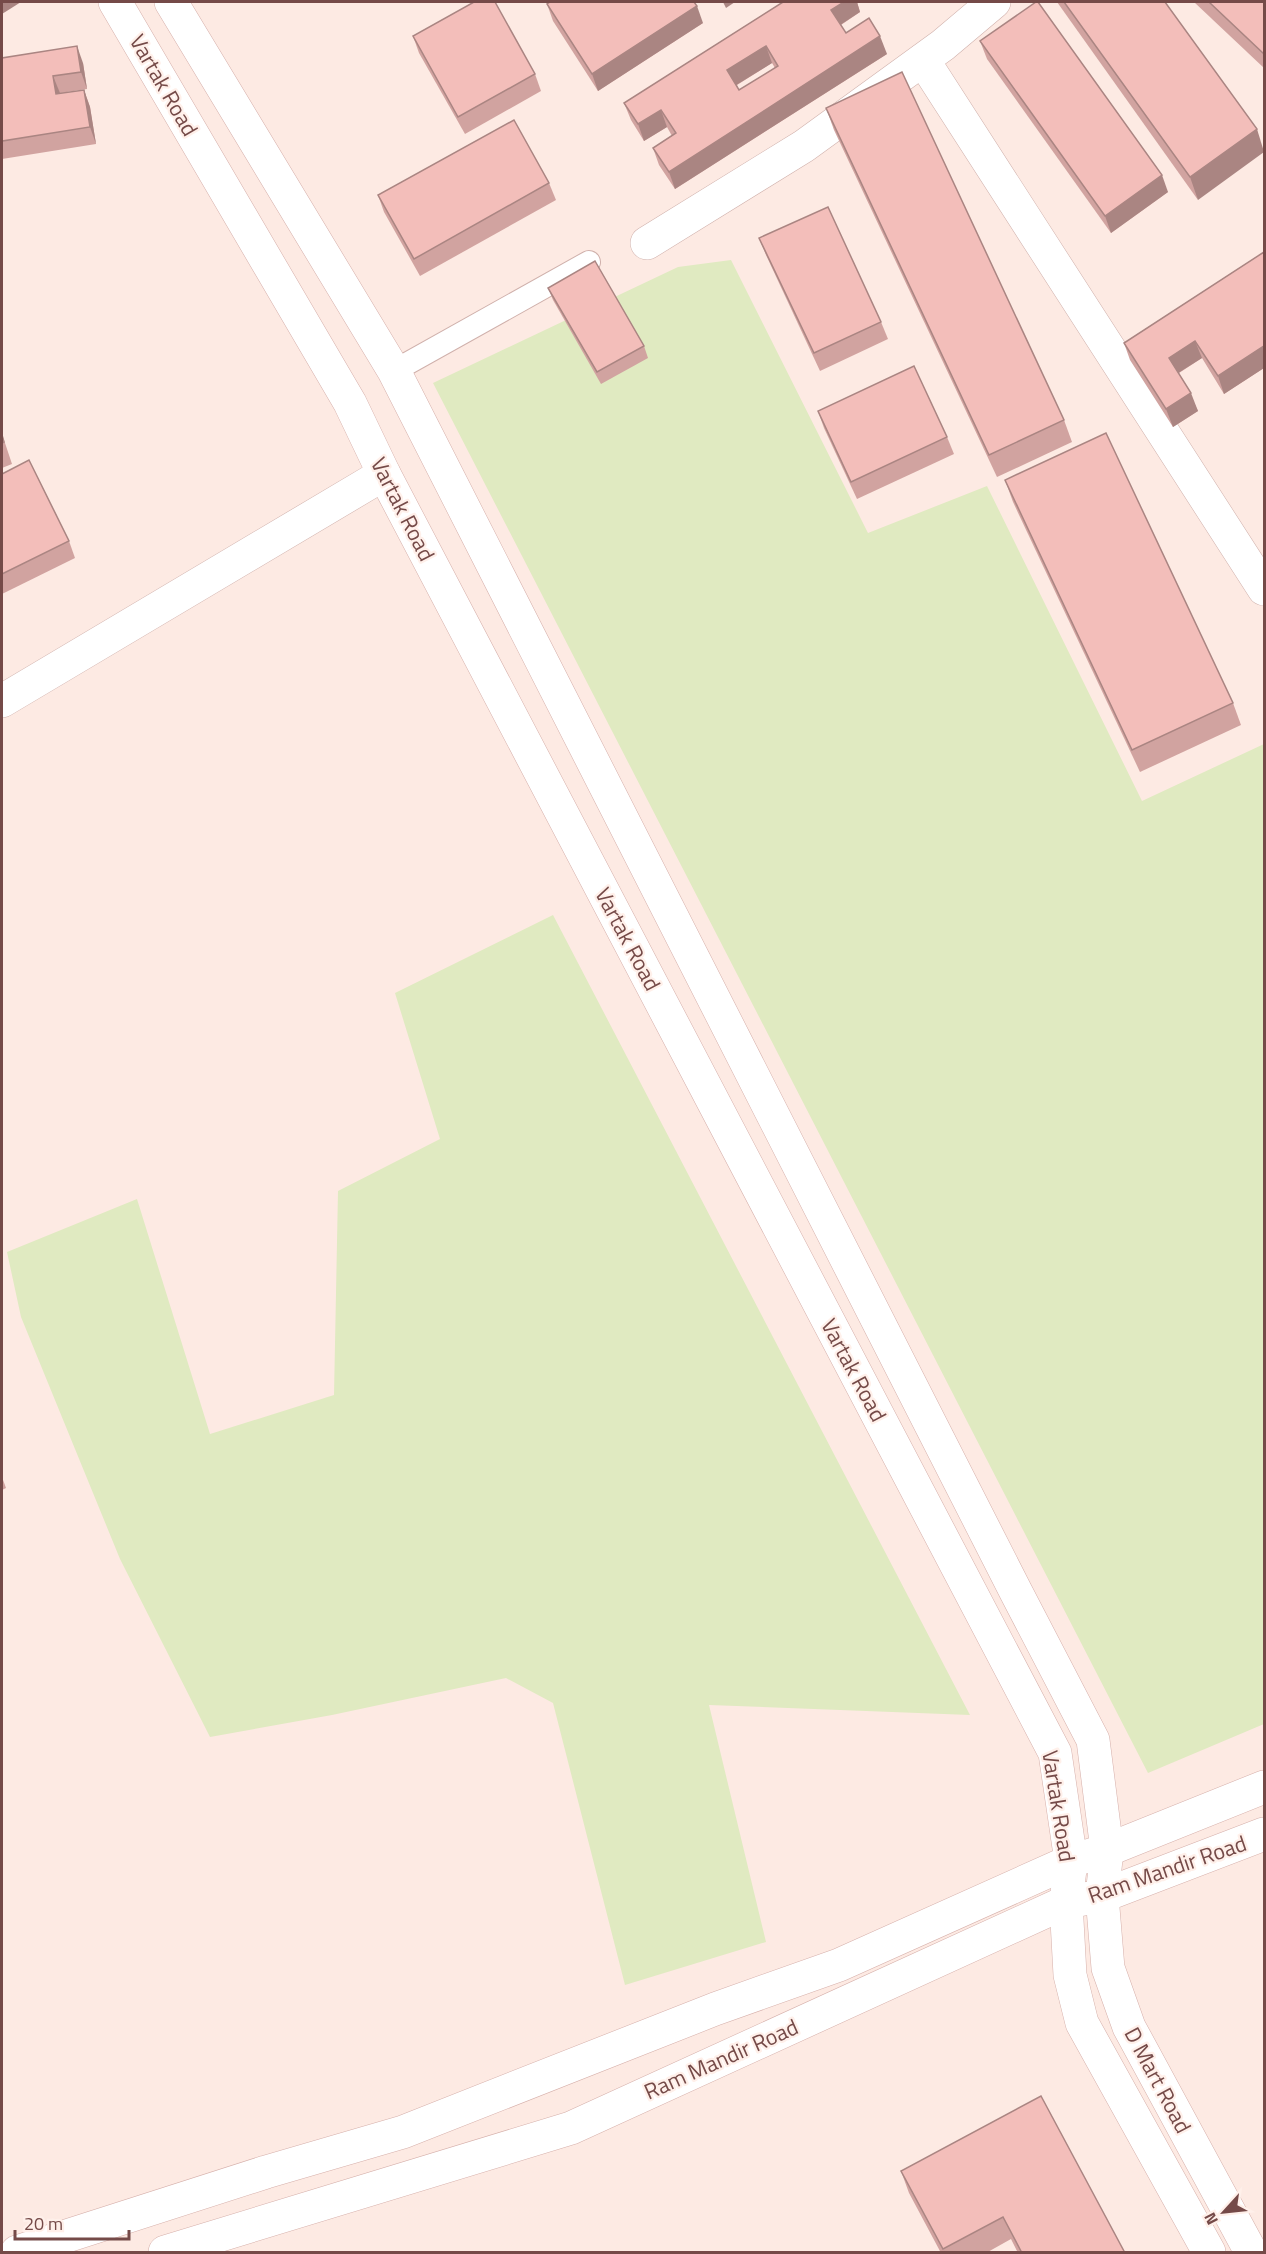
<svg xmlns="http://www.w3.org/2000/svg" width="1266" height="2254" font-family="'Titillium Web',sans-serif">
	<rect width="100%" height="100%" fill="#fdeae3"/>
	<g fill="#e0eac1">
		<path d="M731,260L868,533L987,486L1142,801L1264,744V1724L1148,1773L433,383L678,267Z"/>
		<path d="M553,915L970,1715L709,1705L766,1942L625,1985L553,1703L506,1678L332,1715L210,1737L120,1559L21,1317L7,1252L137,1199L210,1434L334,1395L338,1191L440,1139L395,993Z"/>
	</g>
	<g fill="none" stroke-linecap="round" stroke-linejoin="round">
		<defs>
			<path id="lane" d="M394,371L589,262"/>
			<g id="street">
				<path d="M923,60L1264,589"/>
				<path d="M647,243L804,146L943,45L994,2"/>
				<path d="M2,701L384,474"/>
			</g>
			<g id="secondary">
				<path d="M115,2L350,403L384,474L1055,1753L1071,1861L1066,1902L1070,1975L1082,2023L1209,2252"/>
				<path d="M171,2L394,371L1016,1592L1093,1740L1107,1850L1102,1896L1108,1968L1129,2027L1251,2252"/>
				<path d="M17,2252L266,2172L403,2132L715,2009L839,1965L1071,1861L1107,1850L1264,1787"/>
				<path d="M165,2252L571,2128L1066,1902L1102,1896L1264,1834"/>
			</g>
		</defs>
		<use href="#lane" stroke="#d0b1ac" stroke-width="24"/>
		<use href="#street" stroke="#d0b1ac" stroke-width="34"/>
		<use href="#secondary" stroke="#d6b0ab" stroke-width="34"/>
		<use href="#lane" stroke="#fff" stroke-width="22"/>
		<use href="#street" stroke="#fff" stroke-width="33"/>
		<use href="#secondary" stroke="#fff" stroke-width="33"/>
	</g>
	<g fill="#d1a3a0" fill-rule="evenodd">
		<path d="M783,2H857L860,12L841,25L846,33L887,54L675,189L659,165L653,148L672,136L667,127L644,141L631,120L624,103ZM772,63L775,68L739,90L737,85Z"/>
		<path d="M1057,2H1165L1198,200Z"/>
		<path d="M1194,2H1264V68Z"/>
		<path d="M547,4L703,23L598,91L553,21Z"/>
		<path d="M413,36L535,74L541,91L465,134L419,53Z"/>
		<path d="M980,41L1168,192L1111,233L987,59Z"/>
		<path d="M2,58L83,63L87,89L60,93L84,90L90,107L96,144L2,159Z"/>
		<path d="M826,108L1064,420L1072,442L997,477L834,130Z"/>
		<path d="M549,183L556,200L420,276L384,212L378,195Z"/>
		<path d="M759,238L881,322L888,339L820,371L766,255Z"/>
		<path d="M1264,252V368L1224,394L1202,358L1179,373L1198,411L1173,427L1130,360L1124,343Z"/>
		<path d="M548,288L644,346L648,358L601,384L553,300Z"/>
		<path d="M818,411L947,437L954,454L857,499L824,428Z"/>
		<path d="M2,434L12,464L2,468Z"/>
		<path d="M2,474L69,541L75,558L2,594Z"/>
		<path d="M1005,480L1233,703L1241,725L1140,772L1013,502Z"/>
		<path d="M2,1477L6,1488L2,1490Z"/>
		<path d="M901,2171L1125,2253H1018L1011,2239L986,2253H941L909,2193Z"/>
	</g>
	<g fill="#aa8582">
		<path d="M2,2H21L2,14Z"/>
		<path d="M723,2H735L726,8Z"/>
		<path d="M844,2H857L860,12L837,27L831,10Z"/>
		<path d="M697,6L703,23L598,91L592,74Z"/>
		<path d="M880,36L887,54L675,189L669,172Z"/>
		<path d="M77,46L83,63L87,89L81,72Z"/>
		<path d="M766,46L772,63L733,87L727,70Z"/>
		<path d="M53,76L60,93L56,94Z"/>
		<path d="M84,90L90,107L96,144L90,127Z"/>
		<path d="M661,110L667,127L644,141L638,124Z"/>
		<path d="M1257,129L1264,152L1198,200L1190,177Z"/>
		<path d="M1162,175L1168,192L1111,233L1105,216Z"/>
		<path d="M1195,341L1202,358L1175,375L1169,358Z"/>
		<path d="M1264,346V368L1224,394L1218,376Z"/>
		<path d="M1191,393L1198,411L1173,427L1166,409Z"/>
	</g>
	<g fill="#f3beba" stroke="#aa8582" stroke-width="1.5" fill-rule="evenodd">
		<path d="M474,2H495L535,74L458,117L413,36Z"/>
		<path d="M550,2H694L697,6L592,74L547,4Z"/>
		<path d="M783,2H844L831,10L846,33L869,18L880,36L669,172L653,148L676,133L661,110L638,124L624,103ZM766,46L778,66L739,90L727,70Z"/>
		<path d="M1036,2H1038L1162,175L1105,216L980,41Z"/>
		<path d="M1064,2H1165L1257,129L1190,177Z"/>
		<path d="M1209,2H1264V54Z"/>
		<path d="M77,46L81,72L53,76L56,94L84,90L90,127L2,141V58Z"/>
		<path d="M902,72L1064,420L989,455L826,108Z"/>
		<path d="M514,120L549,183L414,259L378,195Z"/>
		<path d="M828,207L881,322L814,353L759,238Z"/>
		<path d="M1264,252V346L1218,376L1195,341L1169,358L1191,393L1166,409L1124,343Z"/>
		<path d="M595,261L644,346L597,372L548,288Z"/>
		<path d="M914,366L947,437L851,482L818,411Z"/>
		<path d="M1106,433L1233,703L1132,750L1005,480Z"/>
		<path d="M2,435L4,442L2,443Z"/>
		<path d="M29,460L69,541L2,574V474Z"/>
		<path d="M1041,2096L1125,2253H1022L1003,2217L943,2249L901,2171Z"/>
	</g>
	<g text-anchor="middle" stroke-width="4.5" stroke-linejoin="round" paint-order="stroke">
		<g font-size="22" fill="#754a48" stroke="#fff0ea">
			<text transform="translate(164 85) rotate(60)" y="8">Vartak Road</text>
			<text transform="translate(403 509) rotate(63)" y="8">Vartak Road</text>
			<text transform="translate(628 939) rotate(62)" y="8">Vartak Road</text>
			<text transform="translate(854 1370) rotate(62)" y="8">Vartak Road</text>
			<text transform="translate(1059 1806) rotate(81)" y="8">Vartak Road</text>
			<text transform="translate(1167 1869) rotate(-19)" y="8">Ram Mandir Road</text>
			<text transform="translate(721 2059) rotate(-24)" y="8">Ram Mandir Road</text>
			<text transform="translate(1158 2080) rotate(62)" y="8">D Mart Road</text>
		</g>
	</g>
	<rect width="1266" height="2254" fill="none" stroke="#754a48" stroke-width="6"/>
	<g transform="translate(1224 2212) rotate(243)" stroke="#fff0ea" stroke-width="4.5" paint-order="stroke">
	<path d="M0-4.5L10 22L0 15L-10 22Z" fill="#754a48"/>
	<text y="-9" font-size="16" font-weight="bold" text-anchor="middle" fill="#754a48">N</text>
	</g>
	<path d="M15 2230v9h114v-9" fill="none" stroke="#754a48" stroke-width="3"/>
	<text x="24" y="2230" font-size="18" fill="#754a48" stroke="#fff0ea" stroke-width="4.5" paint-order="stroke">20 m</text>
</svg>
